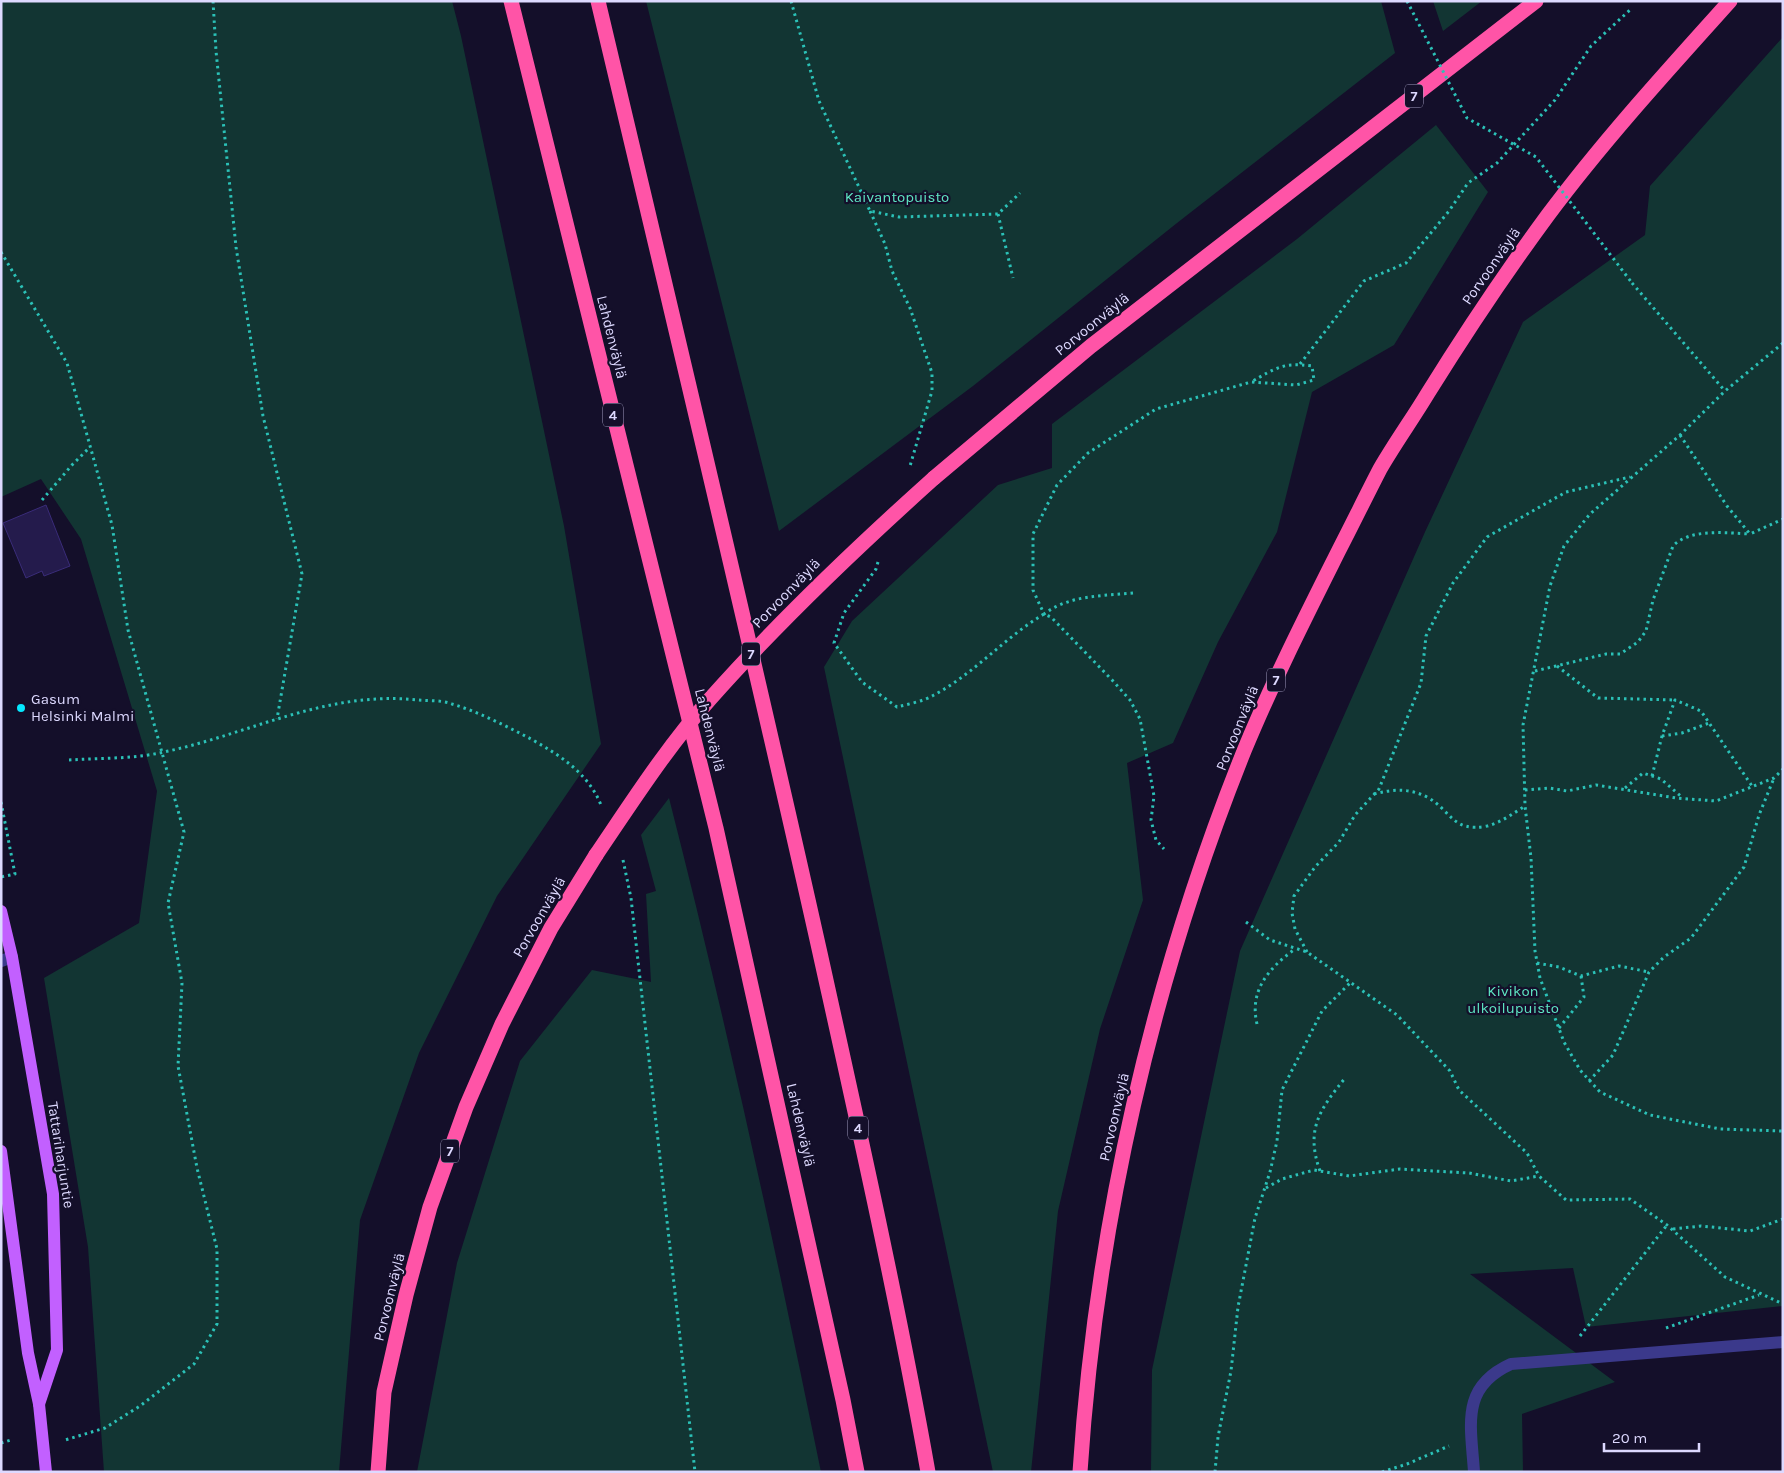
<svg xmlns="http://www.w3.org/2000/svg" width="1784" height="1473" font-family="Karla,sans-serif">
	<rect width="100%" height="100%" fill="#140f2a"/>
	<g fill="#123533">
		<path d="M1,1H452L461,36L564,526L601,744L497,896L419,1053L360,1220L339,1472H104L88,1247L44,978L139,923L157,791L81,539L41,479L1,497Z"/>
		<path d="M646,1H1381L1395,53L1177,223L973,386L779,531Z"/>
		<path d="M1433,1H1482L1443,31Z"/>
		<path d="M1783,37V1306L1586,1327L1573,1268L1470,1274L1615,1382L1522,1414L1523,1472H1151L1152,1370L1240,951L1425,532L1523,322L1645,235L1650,186Z"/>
		<path d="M1436,125L1488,192L1394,345L1312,392L1277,532L1218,642L1173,743L1127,763L1143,900L1100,1029L1058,1211L1031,1472H993L824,667L852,621L998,485L1052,468V424L1297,239Z"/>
		<path d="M669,798C726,1021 775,1246 821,1472H417L457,1263L520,1061L592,970L651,982L646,894L656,891L641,835Z"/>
	</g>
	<path fill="#241b4c" stroke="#3a2c79" d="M46,505L70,566L44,576L42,571L26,578L3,523Z"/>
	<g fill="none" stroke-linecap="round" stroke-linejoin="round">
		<g stroke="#2bc1b7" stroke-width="3" stroke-dasharray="2.5 4" stroke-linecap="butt">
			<path d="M213,1L216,51L236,247L263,416L302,574L277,719"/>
			<path d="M791,1L819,101L870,211L899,217L998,214L1020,193"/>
			<path d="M870,211L885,244L892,271L910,308L932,373V391L910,466"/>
			<path d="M998,214L1013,278"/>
			<path d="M1,252L67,363L112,525L128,630L184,832L168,903L182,983L178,1066L197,1168L217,1249V1324L194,1364L140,1406L105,1428L65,1440"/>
			<path d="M1632,283L1725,391"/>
			<path d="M1783,343L1725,391L1680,435L1590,514L1564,546L1550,586L1523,725L1525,806L1531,858L1535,951L1540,978L1564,1042L1580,1070L1600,1092L1650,1115L1720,1129L1783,1131"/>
			<path d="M1300,364L1364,281L1406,263L1449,211L1468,183L1497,163L1555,100L1591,46L1632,8"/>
			<path d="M1680,435L1727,506L1750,534L1783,519"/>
			<path d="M42,500L72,465L90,447"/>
			<path d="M878,562L876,569L844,613L834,643L862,682L897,707C909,704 924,701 934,695C975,673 1004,638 1044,614L1051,617L1113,681L1130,700L1140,719L1154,796L1151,820L1156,840L1164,849"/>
			<path d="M1133,593C1102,596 1069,595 1044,614L1033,590V534L1057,485L1088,453L1156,409L1251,382L1296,385L1314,380L1312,366C1283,362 1276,368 1251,382"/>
			<path d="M1557,666L1598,698L1675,700"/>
			<path d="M1535,671L1606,654H1620L1638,642L1646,631L1653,600L1673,546C1690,528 1726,533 1750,534"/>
			<path d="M1662,736L1682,733L1709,723"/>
			<path d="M69,760C100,758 134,759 164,752C250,734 327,690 418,700C429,701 442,700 452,704C479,712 506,726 531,739C561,756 588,773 601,805"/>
			<path d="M1652,776L1662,736L1675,700L1701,711L1752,786"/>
			<path d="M1625,788L1643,773L1661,779L1683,798"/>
			<path d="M1525,790L1549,788L1567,791L1596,785L1676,798L1716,801L1774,778L1783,769"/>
			<path d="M1374,794C1393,789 1409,788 1427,797C1451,810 1452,833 1487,826C1500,823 1514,813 1525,806"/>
			<path d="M1,802L15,874L1,877"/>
			<path d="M623,860L631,898L695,1472"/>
			<path d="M1246,922L1270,940L1307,952L1397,1015L1450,1071L1459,1090L1527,1153L1539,1176L1566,1200L1630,1199L1667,1225L1725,1277L1783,1304"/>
			<path d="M1307,952L1295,929L1292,913L1294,896L1315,867L1339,842L1355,815L1379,789L1421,683L1426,636L1453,583L1487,537L1566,492L1630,477"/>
			<path d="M1537,963L1559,967L1581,976L1619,966L1649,972"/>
			<path d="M1257,1024C1249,990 1269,968 1295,949"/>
			<path d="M1559,1028L1584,997L1581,976"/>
			<path d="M1589,1081L1613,1055L1649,972L1664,957L1691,938L1744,867L1759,815L1774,778"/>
			<path d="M1320,1171C1305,1129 1320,1109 1346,1077"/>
			<path d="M1266,1188L1282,1179L1314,1170L1349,1176L1400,1169L1469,1173L1511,1181L1539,1176"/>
			<path d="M1673,1229L1701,1226L1750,1231L1783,1219"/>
			<path d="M1666,1328L1759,1295"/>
			<path d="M1580,1336L1667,1225"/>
			<path d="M1,1443L11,1440"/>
			<path d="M1215,1472L1218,1437L1231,1371L1238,1307L1255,1218L1270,1172L1277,1141L1282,1090L1322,1011L1350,983"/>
			<path d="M1382,1472L1407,1464L1449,1446"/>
		</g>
		<path stroke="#3b398b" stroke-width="12" d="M1474,1472C1471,1425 1460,1387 1511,1364L1783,1342"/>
		<path stroke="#3b398b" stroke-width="12" d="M1,961L12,957"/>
		<g stroke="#c260ff" stroke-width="12">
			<path d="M1,911L12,957L53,1194L57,1350L39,1404"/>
			<path d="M1,1151L28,1353L39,1404L46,1472"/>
		</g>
		<g stroke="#ff54a7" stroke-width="15">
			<path d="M511,1L716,828L843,1400L857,1472"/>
			<path d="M598,1C673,318 749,635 820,953C858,1125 897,1298 928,1472"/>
			<path d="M934,478L1091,346L1536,1"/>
			<path d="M378,1472L384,1392L406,1295L430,1207L466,1107L502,1024L551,928L596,855"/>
			<path d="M1080,1472C1096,1226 1152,980 1244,751C1272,683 1306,616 1339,550C1353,523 1366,496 1380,469C1395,443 1413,418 1428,393C1466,332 1506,272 1548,215C1604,140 1667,71 1730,1"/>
		</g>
		<path stroke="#2bc1b7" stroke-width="3" stroke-dasharray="2.5 4" stroke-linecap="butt" d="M1407,1L1467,118L1536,157L1632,283"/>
		<path stroke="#ff54a7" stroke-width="15" d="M596,855C632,802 667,747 710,699C780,620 856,548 934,478"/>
	</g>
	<circle fill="#05e8ff" stroke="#140f2a" stroke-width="2" cx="21" cy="708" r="5"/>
	<g text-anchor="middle" stroke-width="4.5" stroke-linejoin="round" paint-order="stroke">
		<g fill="#140f2a" stroke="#a19cbf" stroke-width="1">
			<rect x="1405" y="84.5" width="18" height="23" rx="4"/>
			<rect x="603" y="403.5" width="20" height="23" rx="4"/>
			<rect x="742" y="642.5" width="18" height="23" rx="4"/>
			<rect x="1267" y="668.5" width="18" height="23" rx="4"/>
			<rect x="848" y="1116.5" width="20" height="23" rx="4"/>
			<rect x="441" y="1139.5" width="18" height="23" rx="4"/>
		</g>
		<g font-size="14" font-weight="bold" fill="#ddd9ff">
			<text x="1414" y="101">7</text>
			<text x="613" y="420">4</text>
			<text x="751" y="659">7</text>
			<text x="1276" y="685">7</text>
			<text x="858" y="1133">4</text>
			<text x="450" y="1156">7</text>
		</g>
		<g font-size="15" fill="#5ee6c3" stroke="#140f2a">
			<text x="897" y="202">Kaivantopuisto</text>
			<text x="1513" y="996">Kivikon<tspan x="1513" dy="17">ulkoilupuisto</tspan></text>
		</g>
		<g font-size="15" fill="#ddd9ff" stroke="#140f2a">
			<text transform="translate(1491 266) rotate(-55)" y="5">Porvoonväylä</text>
			<text transform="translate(1092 324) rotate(-39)" y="5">Porvoonväylä</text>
			<text transform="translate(612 337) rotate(76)" y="5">Lahdenväylä</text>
			<text transform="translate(786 593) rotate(-46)" y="5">Porvoonväylä</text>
			<text transform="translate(1237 728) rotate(-68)" y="5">Porvoonväylä</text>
			<text transform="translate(710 730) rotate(76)" y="5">Lahdenväylä</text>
			<text transform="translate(539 917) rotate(-60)" y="5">Porvoonväylä</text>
			<text transform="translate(1114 1117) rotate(-77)" y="5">Porvoonväylä</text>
			<text transform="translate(801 1125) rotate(77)" y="5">Lahdenväylä</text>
			<text transform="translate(61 1155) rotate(81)" y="5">Tattariharjuntie</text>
			<text transform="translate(389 1297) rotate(-76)" y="5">Porvoonväylä</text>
		</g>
		<g font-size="15" fill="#ddd9ff" stroke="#140f2a" text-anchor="start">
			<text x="31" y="704">Gasum<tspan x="31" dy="17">Helsinki Malmi</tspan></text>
		</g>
	</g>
	<rect width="1784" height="1473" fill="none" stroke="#ddd9ff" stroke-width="5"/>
	<path d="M1604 1443v8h95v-8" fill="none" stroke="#ddd9ff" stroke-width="2.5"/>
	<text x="1612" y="1443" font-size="15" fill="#ddd9ff" stroke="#140f2a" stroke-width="4" paint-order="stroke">20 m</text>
</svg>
